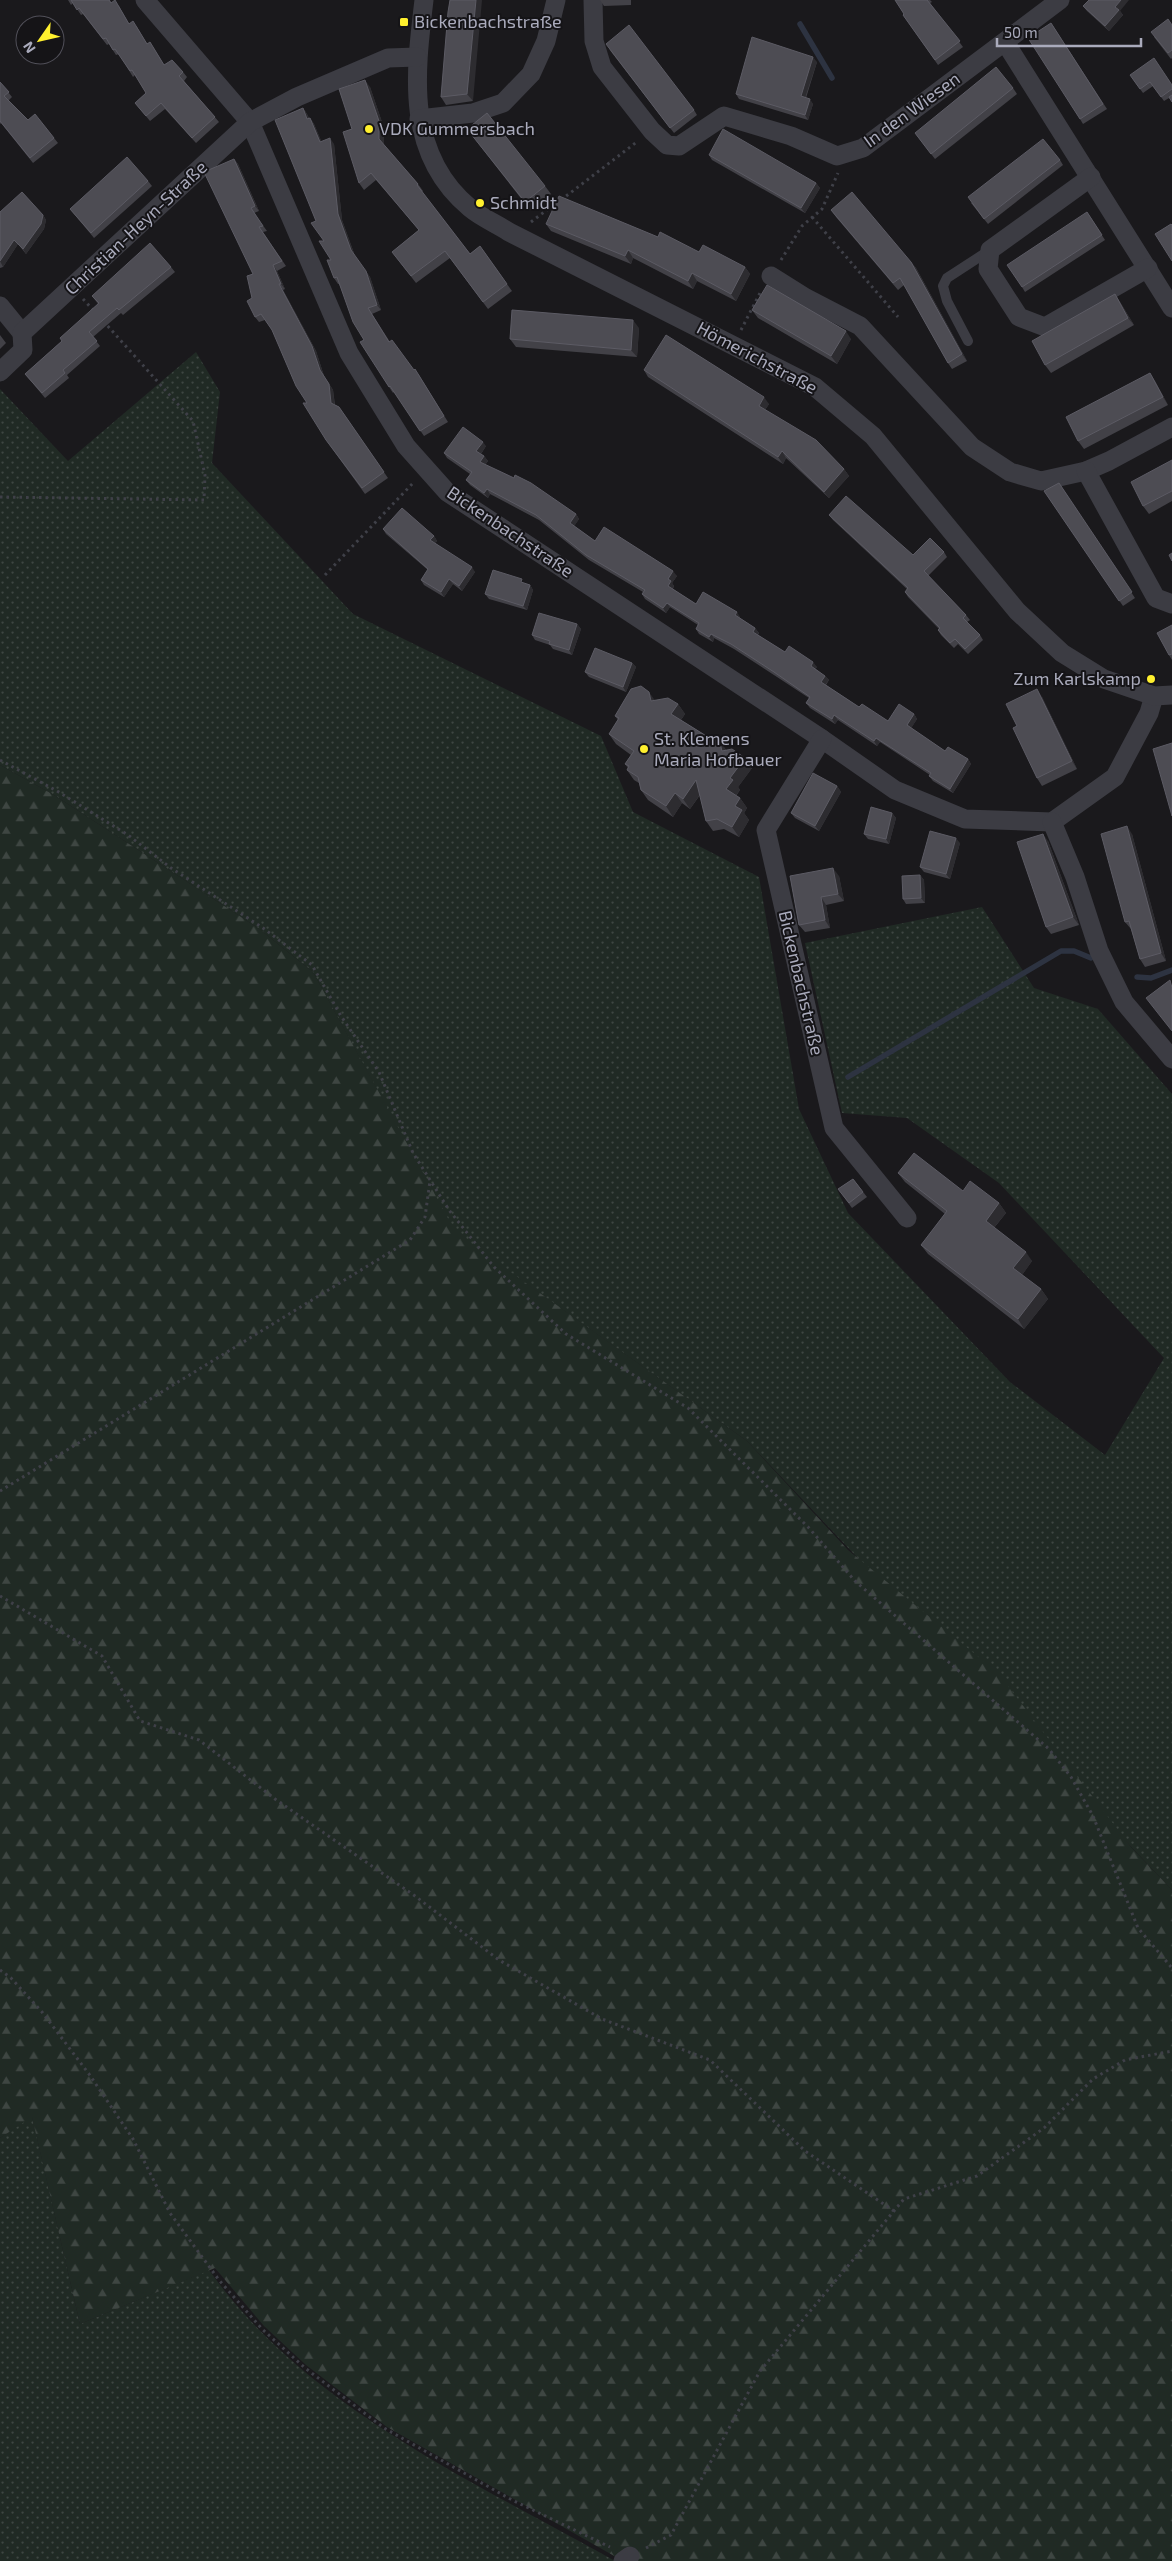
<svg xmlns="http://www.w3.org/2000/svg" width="1172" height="2561" font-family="'Exo 2',sans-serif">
	<defs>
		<pattern id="grass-dots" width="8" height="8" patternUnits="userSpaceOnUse" patternTransform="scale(1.25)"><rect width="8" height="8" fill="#202a24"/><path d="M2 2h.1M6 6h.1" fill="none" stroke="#3e4642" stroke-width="1.8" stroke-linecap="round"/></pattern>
		<pattern id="forest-firs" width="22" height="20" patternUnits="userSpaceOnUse" patternTransform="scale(1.25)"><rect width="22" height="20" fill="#202a24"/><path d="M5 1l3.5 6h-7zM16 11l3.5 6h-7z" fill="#3e4642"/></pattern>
	</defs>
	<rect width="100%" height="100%" fill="#1a191c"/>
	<g fill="url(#grass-dots)">
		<path d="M196,352L220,392L212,463L353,614L601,736L633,812L759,877L799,1109L848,1213L1010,1382L1105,1455L1164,1358L999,1183L907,1118L842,1113L805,943L982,907L1034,988L1098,1009L1172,1094V1890L747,1441L455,1233L313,972L258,928L54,795L0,765V389L68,461Z"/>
		<path d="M32,2116L80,2324L209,2270C306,2407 473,2481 615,2561H0V2138Z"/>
	</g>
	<path fill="url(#forest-firs)" d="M0,765L54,795L258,928L313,972L456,1233L747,1441L848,1550L998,1673L1131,1847L1172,1890V2561H623L387,2427L306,2365L264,2326L215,2268L80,2324L32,2117L0,2138Z"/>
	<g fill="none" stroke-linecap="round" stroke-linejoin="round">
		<g stroke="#2d3341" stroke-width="5.5">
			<path d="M800,24L832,78"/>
			<path d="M1137,977L1151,978L1172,970"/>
			<path d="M848,1077L1061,951H1074L1091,958"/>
		</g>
		<g stroke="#3f4048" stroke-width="3" stroke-dasharray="2.5 4" stroke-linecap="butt">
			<path d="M561,200L638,141"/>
			<path d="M812,217L898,317"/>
			<path d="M531,222L556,203"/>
			<path d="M781,260L802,226L822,209L838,173"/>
			<path d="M83,299L94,311"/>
			<path d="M741,330L761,291"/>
			<path d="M0,497L204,500L205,475L193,421L105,323"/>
			<path d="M325,575L414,482"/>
			<path d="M0,760L57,791L128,835L171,868L263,928L312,965L341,1016L379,1072L413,1153L449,1210L494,1267L566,1334L688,1408L809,1528L855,1581L1049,1749L1071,1777L1093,1816L1138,1928L1172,1968"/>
			<path d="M0,1491L410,1240L425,1217L430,1181"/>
			<path d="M0,1596L102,1656L140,1721L199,1740L275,1799L415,1896L499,1960L602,2019L710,2060L805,2151L894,2211"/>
			<path d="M0,1970L11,1978L42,2012L89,2074L133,2139L170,2213L219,2280L262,2329L305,2368L384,2428L512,2500L610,2547"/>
			<path d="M646,2548L671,2535L760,2371L904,2199L977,2176L1044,2128L1093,2079L1125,2060L1172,2051"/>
		</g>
		<path stroke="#3c3c43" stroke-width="10" d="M968,341L947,301L943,286L947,278L990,250"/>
		<g stroke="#3c3c43" stroke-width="19">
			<path d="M145,0L250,122L349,353L406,446L447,492L822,739L895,790L965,819L1052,822L1115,777L1149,713L1154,696"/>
			<path d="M424,0C415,75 405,154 470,208C482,218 497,224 509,232L815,387L873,436L1017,611L1062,653L1104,679L1154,696L1172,695"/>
			<path d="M593,0L594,41L602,67L652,131L667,145L679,146L724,116L791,136L837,156L863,148L1060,0"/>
			<path d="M1005,42L1172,308"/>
			<path d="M419,119L473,113L503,103L531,74L546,41L556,0"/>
			<path d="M1091,177L990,250L988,269L1019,317L1045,327L1148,268"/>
			<path d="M771,276L806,298L860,326L972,447L1010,472L1041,481L1086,471L1109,461L1172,427"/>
			<path d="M0,306L22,333"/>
			<path d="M0,372L23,350L22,333L250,122L297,97L388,58L417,57"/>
			<path d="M1086,471L1156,598L1172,604"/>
			<path d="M822,739L766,830L834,1128L907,1218"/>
			<path d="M1052,822L1075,877L1099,951L1124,1002L1172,1059"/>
			<path d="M623,2561L630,2556"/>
		</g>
	</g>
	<g fill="#424147">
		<path d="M68,0H110L111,3L119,6L129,24L137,27L147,44L150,42L164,65L183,72L187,77L184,81L219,122L196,143L165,109L150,121L135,103L146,93L135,75L133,77L119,54L116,55L109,44L107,45L83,14L81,15L73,3L71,5Z"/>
		<path d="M450,0L473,101L446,105L441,97Z"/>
		<path d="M600,0H631V5L604,6Z"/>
		<path d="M895,0H930L932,2L930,3L963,47L938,65L903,15L904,14Z"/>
		<path d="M1083,6L1120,11L1123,15L1109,31L1087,11Z"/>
		<path d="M1051,23L1107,109L1083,124L1080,119Z"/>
		<path d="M1172,25V58L1171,59L1154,37Z"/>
		<path d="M609,49L694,110L697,115L674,133Z"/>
		<path d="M817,62L806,98L813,104L808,120L739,99L736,94Z"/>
		<path d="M1130,75L1172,85V102L1169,98L1164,101L1153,86L1143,93Z"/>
		<path d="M0,82L12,97L8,101L28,120L54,138L58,143L33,163L1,123L0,124Z"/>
		<path d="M370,87L384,128V145L418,184L423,191L422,192L470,254L480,246L512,291L488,309L450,258L416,283L392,252L419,230L376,180L364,190L359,183L352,129Z"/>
		<path d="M1013,88L1017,94L935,159L915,133Z"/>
		<path d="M303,108L307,114L309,118H310L314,124L321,141L334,144L342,220L355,256L370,277L381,310L372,314L390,342L414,370L419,375L448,422L424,436L394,392L393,393L389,387L364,340L339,284H338L334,278L331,260L324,241Z"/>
		<path d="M467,129L545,186L551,194L530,210Z"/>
		<path d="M709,155L816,183L820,188L805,213L712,160Z"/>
		<path d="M234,159L238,164L259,211L254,213L267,231L263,232L286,266L277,271L285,289L283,290L316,351L324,376L333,390L335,405L339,407L388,478L365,494L326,440L272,330L265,320L259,322L255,317L252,298L253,274Z"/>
		<path d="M1060,160L1063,165L988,224L971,203Z"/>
		<path d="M148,181L152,186L94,238L70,209Z"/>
		<path d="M831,210L911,262L916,268L967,361L952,369L948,363L904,285L898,290L836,217Z"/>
		<path d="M0,212L43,215L46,220L44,229L26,254L18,244L3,267L0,268Z"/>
		<path d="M1087,212L1105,240L1025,292L1022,287Z"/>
		<path d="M546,224L658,237L699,252L745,267L750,274L736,301L697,281L693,289L633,258L631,264L551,231Z"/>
		<path d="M171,267L175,272L123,315L121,313L93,337L100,346L67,375L69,378L45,398L25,374L62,341L98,304L92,296Z"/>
		<path d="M1115,294L1120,302L1134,325L1051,373L1045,365Z"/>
		<path d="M752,310L851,339L837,364L758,318Z"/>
		<path d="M639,328L637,357L516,347L510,339Z"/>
		<path d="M0,335L6,343L0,349Z"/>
		<path d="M644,370L769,404L765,410L844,469L849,476L829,498L786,458L783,464L648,377Z"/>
		<path d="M1150,373L1155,381L1168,405L1084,449L1078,441Z"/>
		<path d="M486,446L481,454L484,456L488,461L485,465L576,514L579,519L574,526L595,541L677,576L672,583L674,586L673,589L696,604L740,617V618L755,628L759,633L758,635L785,652L817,667L815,669L825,676L829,680L826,685L859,707L888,721L914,714L917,719L911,728L945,751L968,759L971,764L953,793L933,781L929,776L930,775L880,742L877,746L838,720L835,724L810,708L806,703L809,698L777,677L734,649L714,638L713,642L699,634L696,629L698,625L670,607L666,613L645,599L642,594L643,592L589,560L539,520L490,494L488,498L470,485L466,480L470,474L447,458L444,453Z"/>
		<path d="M1172,460V501L1149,514L1143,506Z"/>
		<path d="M1059,483L1135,598L1123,606L1044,491Z"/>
		<path d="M829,515L913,555L944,552L947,557L928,576L966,615L970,620L967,622L980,635L983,640L968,654L958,644L954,648L941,635L938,630L939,629L908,597L905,592L907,589L833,520Z"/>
		<path d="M383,529L434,536L437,541L435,543L475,572L462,591L453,584L444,597L424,585L421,580L428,570L386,534Z"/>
		<path d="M525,584L530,585L533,590L527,610L489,599L485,594Z"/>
		<path d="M577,624L581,629L572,655L553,649L550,645L535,640L532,635Z"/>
		<path d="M1172,625V660L1169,655Z"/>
		<path d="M632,663L636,667L626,692L589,677L585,672Z"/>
		<path d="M1042,697L1077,769L1042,786L1037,778L1017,726Z"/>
		<path d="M654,700L678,704L685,714L681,720L708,737L719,740L726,750L745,758L752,768L738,787L740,790L736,796L740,798L747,808L744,813L749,820L739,837L724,829L713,831L706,821L700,795L690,809L682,803L673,817L648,800L641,790L639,783L634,780L627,770L628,768L625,764L631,755L616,744L609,734L618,720L615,716Z"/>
		<path d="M837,786L841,792L819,831L795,818L791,813Z"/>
		<path d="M892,813L896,818L889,844L868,839L864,834Z"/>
		<path d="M1132,834L1166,961L1145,967L1140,959L1131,929L1125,922Z"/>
		<path d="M1048,841L1079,925L1051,934L1046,927Z"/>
		<path d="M960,843L950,879L924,872L920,867Z"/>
		<path d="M920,875L924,880L925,903L906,904L903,899Z"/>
		<path d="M790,876H839L844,901L826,905L830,928L805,932L799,925Z"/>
		<path d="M898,1173L963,1191L999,1203L1006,1213L994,1228L1032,1261L1022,1275L1041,1289L1048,1299L1024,1329L928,1254L921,1245L945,1214L905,1182Z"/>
		<path d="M853,1179L867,1197L852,1208L838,1189Z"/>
	</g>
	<g fill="#2d2c30">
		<path d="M476,0H482L473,101L467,94Z"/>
		<path d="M1121,0H1129L1120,11L1123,15L1109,31L1105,26L1115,7Z"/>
		<path d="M813,57L817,62L804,101L801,96Z"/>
		<path d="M365,80L370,87L384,128V146L379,139Z"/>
		<path d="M810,99L813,104L808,120L805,115Z"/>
		<path d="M303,108L307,114L311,125L307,119Z"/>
		<path d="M310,118L314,124L324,147L320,142Z"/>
		<path d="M330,138L334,144L342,220L355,256L370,277L381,310L377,305L351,250L338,214Z"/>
		<path d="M234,159L238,164L259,211L255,206Z"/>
		<path d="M816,183L820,188L805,213L801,208Z"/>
		<path d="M43,215L46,220L44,229L26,254L23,249Z"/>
		<path d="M14,240L18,244L3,267L0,261Z"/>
		<path d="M628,250L633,258L631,264L625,256Z"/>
		<path d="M911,262L916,268L967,361L962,354Z"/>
		<path d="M273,265L277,271L285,289L281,284Z"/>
		<path d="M745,267L750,274L736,301L731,294Z"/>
		<path d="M692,273L697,281L693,289L688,281Z"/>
		<path d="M279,284L283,290L316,351L324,376L333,390L335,409L331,403L320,370Z"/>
		<path d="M1115,294L1120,302L1134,325L1128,318Z"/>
		<path d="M633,320L639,328L637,357L631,350Z"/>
		<path d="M846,331L851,339L837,364L831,356Z"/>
		<path d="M1150,373L1155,381L1168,405L1163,397Z"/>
		<path d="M764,397L769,404L763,413L759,406Z"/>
		<path d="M483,442L486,446L480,455L476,451Z"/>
		<path d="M782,451L786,458L783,464L778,457Z"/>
		<path d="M484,456L488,461L483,467L480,462Z"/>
		<path d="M844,469L849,476L829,498L824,492Z"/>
		<path d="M487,489L490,494L488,498L484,493Z"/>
		<path d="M576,514L579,519L573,528L570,523Z"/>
		<path d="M434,536L437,541L434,544L430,540Z"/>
		<path d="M472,567L475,572L462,591L459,586Z"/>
		<path d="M673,571L677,576L672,583L674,586L671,590L668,586V579Z"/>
		<path d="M449,579L453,584L444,597L441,592Z"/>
		<path d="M530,585L533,590L527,610L523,606Z"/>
		<path d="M667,603L670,607L666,613L663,608Z"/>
		<path d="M737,612L740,617L739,620L735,615Z"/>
		<path d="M577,624L581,629L572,655L569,650Z"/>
		<path d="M755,628L759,633L756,636L753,632Z"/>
		<path d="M711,634L714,638L713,642L709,637Z"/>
		<path d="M813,662L817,667L814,671L811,666Z"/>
		<path d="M632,663L636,667L626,692L623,687Z"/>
		<path d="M825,676L829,680L824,686L821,682Z"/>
		<path d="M1037,689L1042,697L1077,769L1072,761Z"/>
		<path d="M649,692L656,702L651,701Z"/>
		<path d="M678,704L685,714L678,724L671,714Z"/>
		<path d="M914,714L917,719L910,730L907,725Z"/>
		<path d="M834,715L838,720L835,724L832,719Z"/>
		<path d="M876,738L880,742L877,746L874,741Z"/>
		<path d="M719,740L726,750L722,751Z"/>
		<path d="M745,758L752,768L738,787L740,790L733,799L726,789L730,778Z"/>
		<path d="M968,759L971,764L953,793L950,789Z"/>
		<path d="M696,780L703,790L690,809L683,799Z"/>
		<path d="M837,786L841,792L819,831L815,826Z"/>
		<path d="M675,793L682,803L673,817L666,806Z"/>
		<path d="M740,798L747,808L744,813L749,820L739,837L732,827L735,806Z"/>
		<path d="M892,813L896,818L889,844L886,839Z"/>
		<path d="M1127,826L1132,834L1166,961L1161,953Z"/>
		<path d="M1043,834L1048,841L1079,925L1073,917Z"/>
		<path d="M956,838L960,843L950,879L946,874Z"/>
		<path d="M833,868L839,876L844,901L838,894Z"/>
		<path d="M920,875L924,880L925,903L921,898Z"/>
		<path d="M821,897L826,905L830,928L825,920Z"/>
		<path d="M999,1203L1006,1213L992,1230L986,1221Z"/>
		<path d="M1026,1252L1032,1261L1020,1278L1013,1268Z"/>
		<path d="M1041,1289L1048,1299L1024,1329L1018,1319Z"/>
	</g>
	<g fill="#4d4c53" stroke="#5c5b64">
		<path d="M71,0H109L111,3L115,0L129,24L133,21L147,44L150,42L164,65L172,60L183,72L179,76L215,117L192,138L161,103L146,116L135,103L146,93L132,70L130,71L115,49L113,50L106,38L103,39L79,8L77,10Z"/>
		<path d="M450,0H476L467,94L441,97L448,12Z"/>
		<path d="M895,0H927L960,41L935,60L903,15L904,14Z"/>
		<path d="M1089,0H1121L1115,7L1119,10L1105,26L1083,6Z"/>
		<path d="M1168,19L1172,25V50L1168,53L1151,32Z"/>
		<path d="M1051,23L1103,104L1080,119L1028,38Z"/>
		<path d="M629,25L694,110L670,128L606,44Z"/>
		<path d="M752,37L813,57L801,96L810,99L805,115L736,94Z"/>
		<path d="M1154,58L1172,85V89L1161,97L1150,82L1140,89L1130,75Z"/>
		<path d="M996,67L1013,88L931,154L915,133Z"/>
		<path d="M365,80L379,121V139L418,184L417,185L470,254L480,246L507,284L483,302L445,251L411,276L392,252L419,230L371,173L359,183L343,132L352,129L339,89Z"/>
		<path d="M0,82L9,92L4,96L28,120L35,114L54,138L30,158L0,121Z"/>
		<path d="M1172,95V102L1169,97Z"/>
		<path d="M303,108L307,119L310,118L320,142L330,138L338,214L351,250L366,271L377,305L368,308L389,342L392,340L414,370L415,369L444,416L420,431L390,386L389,387L360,342L364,340L353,322L337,277L334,278L327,260H331L319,241H324L311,223L316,221L275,120Z"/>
		<path d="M487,113L545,186L525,202L467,129Z"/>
		<path d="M723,129L816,183L801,208L709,155Z"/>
		<path d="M1043,139L1060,160L984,219L968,197Z"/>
		<path d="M127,157L148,181L91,233L70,209Z"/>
		<path d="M234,159L255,206L251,208L263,226L259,227L282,261L273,265L281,284H279L312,346L320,370L329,384L331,403L339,407L384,472L362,488L326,440L303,403H307L296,386L272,330L261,314L255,317L247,301L252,298L247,276L253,274L204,172Z"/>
		<path d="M22,192L43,215L41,224L23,249L14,240L0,261V212Z"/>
		<path d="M852,192L911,262L962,354L948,363L900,278L893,283L831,210Z"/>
		<path d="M559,196L658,237L660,232L699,252L703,245L745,267L731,294L692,273L688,281L628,250L625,256L546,224Z"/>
		<path d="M1087,212L1102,235L1022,287L1007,265Z"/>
		<path d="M1171,224L1172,225V261L1155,234Z"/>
		<path d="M150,243L171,267L119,310L117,308L89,332L97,341L63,370L65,373L42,393L25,374L62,341L60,338L99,303L92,296Z"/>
		<path d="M767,285L846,331L831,356L752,310Z"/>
		<path d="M1115,294L1128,318L1045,365L1032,341Z"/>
		<path d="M512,310L633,320L631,350L510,339Z"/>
		<path d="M666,335L764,397L759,406L816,440L844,469L824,492L782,451L778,457L644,370Z"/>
		<path d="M1150,373L1163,397L1078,441L1066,417Z"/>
		<path d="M463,427L483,442L476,451L484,456L480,462L514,478L515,475L531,483L576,514L570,523L595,541L604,527L673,571L668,579L671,581L668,586L696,604L703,592L737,612L735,615L755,628L753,632L785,652L789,646L813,662L811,666L825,676L821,682L859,707L862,704L888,721L899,704L914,714L907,725L945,751L948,747L968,759L950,789L929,776L931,773L876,738L874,741L834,715L832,719L806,703L810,697L774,672L731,644L711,634L709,637L696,629L699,623L667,603L663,608L642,594L645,590L586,555L536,515L487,489L484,493L466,480L472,472L444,453Z"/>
		<path d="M1172,460V491L1143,506L1131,482Z"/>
		<path d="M1059,483L1132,592L1119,601L1044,491Z"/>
		<path d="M846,496L913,555L930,538L944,552L924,571L966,615L963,618L980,635L965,649L955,639L950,643L938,630L940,628L905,592L908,588L829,515Z"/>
		<path d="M402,508L434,536L430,540L472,567L459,586L449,579L441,592L421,580L428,569L383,529Z"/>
		<path d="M1172,553V561L1169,555Z"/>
		<path d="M493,570L522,579L521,582L530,585L523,606L485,594Z"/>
		<path d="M539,613L577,624L569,650L549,644L550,641L532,635Z"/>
		<path d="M1172,625V654L1169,655L1157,633Z"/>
		<path d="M595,648L632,663L623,687L585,672Z"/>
		<path d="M641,686L649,692L651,701L668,698L678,704L671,714L708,737L712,736L719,740L722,751L732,749L745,758L730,778L733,780L726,789L740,798L735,806L742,810L732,827L717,819L706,821L696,780L683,799L675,793L666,806L641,790L638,777L627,770L629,766L625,764L634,751L609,734L619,718L615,716L631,689Z"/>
		<path d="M1037,689L1072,761L1037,778L1013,728L1017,726L1006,704Z"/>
		<path d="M1172,743V816L1153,749Z"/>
		<path d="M813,773L837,786L815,826L791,813Z"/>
		<path d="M871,807L892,813L886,839L864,834Z"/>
		<path d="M1127,826L1161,953L1140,959L1129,921L1125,922L1101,834Z"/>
		<path d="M930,831L956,838L946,874L920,867Z"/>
		<path d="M1043,834L1073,917L1046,927L1017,842Z"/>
		<path d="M833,868L838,894L821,897L825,920L799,925L790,876Z"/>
		<path d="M920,875L921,898L903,899L902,876Z"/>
		<path d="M1170,980L1172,988V1031L1146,998Z"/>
		<path d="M914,1153L963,1191L970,1181L999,1203L986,1221L1026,1252L1013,1268L1041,1289L1018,1319L921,1245L947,1211L898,1173Z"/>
		<path d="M853,1179L863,1192L849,1203L838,1189Z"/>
	</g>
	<g fill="#fff02e" stroke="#151417" stroke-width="2">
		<rect x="399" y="17" width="10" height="10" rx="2.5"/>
		<circle cx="369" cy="129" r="5"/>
		<circle cx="480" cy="203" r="5"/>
		<circle cx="1151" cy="679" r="5"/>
		<circle cx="644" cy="749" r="5"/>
	</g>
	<g text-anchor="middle" stroke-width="4" stroke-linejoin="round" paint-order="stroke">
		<g font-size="18" fill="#aaabbc" stroke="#151417" text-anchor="start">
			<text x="414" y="28">Bickenbachstraße</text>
			<text x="379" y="135">VDK Gummersbach</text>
			<text x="490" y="209">Schmidt</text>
			<text x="1141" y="685" text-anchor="end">Zum Karlskamp</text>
			<text x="654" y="745">St. Klemens<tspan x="654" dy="21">Maria Hofbauer</tspan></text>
		</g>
		<g font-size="18" fill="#aaabbc" stroke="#151417">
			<text transform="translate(912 110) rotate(-36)" y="6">In den Wiesen</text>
			<text transform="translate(136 228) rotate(-43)" y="6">Christian-Heyn-Straße</text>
			<text transform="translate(757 358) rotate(28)" y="6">Hömerichstraße</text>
			<text transform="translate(510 532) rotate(34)" y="6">Bickenbachstraße</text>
			<text transform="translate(801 983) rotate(77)" y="6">Bickenbachstraße</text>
		</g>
	</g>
	<g transform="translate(40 40) rotate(236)"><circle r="24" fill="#151417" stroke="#515059"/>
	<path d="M0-4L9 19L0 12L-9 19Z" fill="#fff02e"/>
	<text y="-8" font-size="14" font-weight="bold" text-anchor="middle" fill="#aaabbc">N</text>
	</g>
	<path d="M997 38v8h144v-8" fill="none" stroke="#aaabbc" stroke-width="2.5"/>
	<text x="1004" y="38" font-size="15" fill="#aaabbc" stroke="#151417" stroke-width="4" paint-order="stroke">50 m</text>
</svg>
